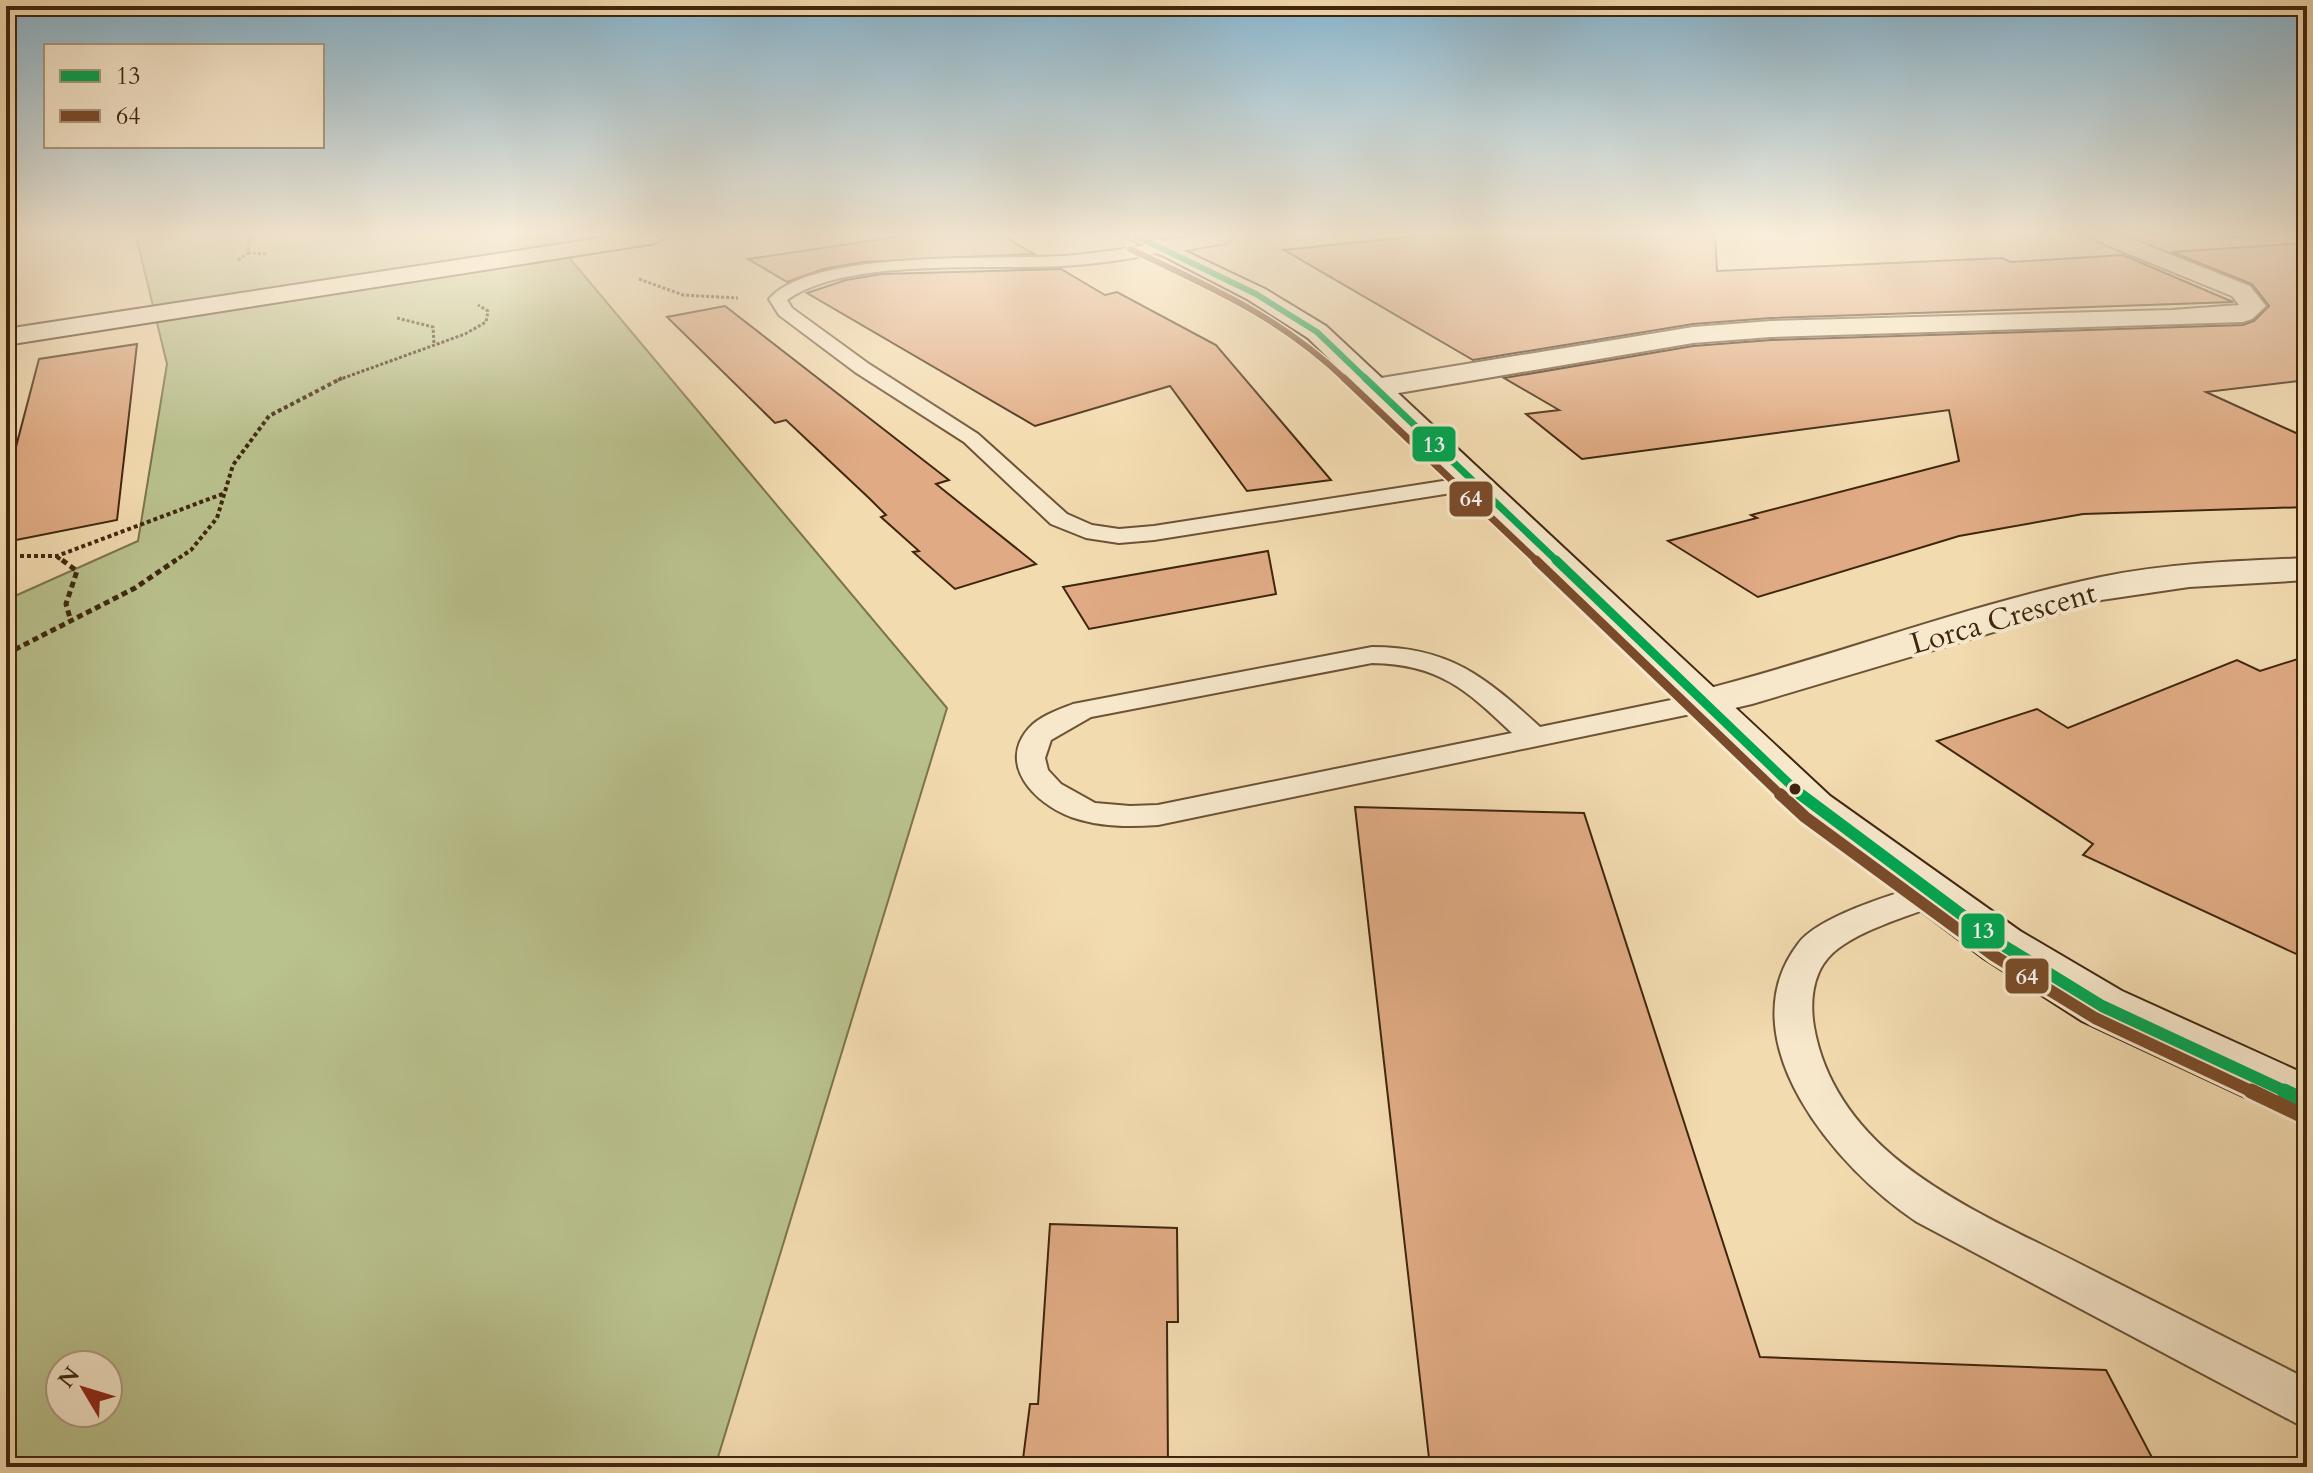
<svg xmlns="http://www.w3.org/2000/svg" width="2313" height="1473" font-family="Cardo,serif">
	<rect width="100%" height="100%" fill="#f3dbb0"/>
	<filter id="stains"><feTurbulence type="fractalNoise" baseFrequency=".0025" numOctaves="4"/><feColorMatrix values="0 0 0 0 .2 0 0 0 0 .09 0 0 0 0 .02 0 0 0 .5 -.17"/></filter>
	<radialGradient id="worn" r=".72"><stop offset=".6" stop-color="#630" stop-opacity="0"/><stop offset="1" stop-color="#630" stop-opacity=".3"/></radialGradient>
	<path fill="#b9c18d" stroke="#7c744e" stroke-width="2" fill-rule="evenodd" d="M136,236H551L947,708L715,1467H6V600L138,541L167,364ZM60,1365H108V1413H60Z"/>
	<g fill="#e0ab84" stroke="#3f260e" stroke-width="2">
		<path d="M903,236H1003L1034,254L863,262L823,269L787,282L748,259Z"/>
		<path d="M1417,236H1715L1717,271L2002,258L2011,262L2123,255L2233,302L1771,318L1693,324L1473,360L1284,250Z"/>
		<path d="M2307,243V380L2206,392L2307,438V507L2083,514L1959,536L1758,597L1668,541L1757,518L1751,515L1959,461L1949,410L1582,459L1526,414L1559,410L1504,378L1693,346L1771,340L2243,325L2254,321L2269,306L2252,284L2172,252Z"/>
		<path d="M1061,269L1105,295L1117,292L1216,345L1331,480L1247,491L1170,386L1035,426L807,293L846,280L882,274Z"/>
		<path d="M725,306L949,480L936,484L1036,564L955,589L913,552L919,551L881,517L886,515L870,499L786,420L775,423L667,317Z"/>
		<path d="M137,344L117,520L6,542V485L39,359Z"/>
		<path d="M1268,551L1276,594L1089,629L1063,587Z"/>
		<path d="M2307,656V959L2083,855L2093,844L1937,741L2037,709L2068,728L2237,660L2260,671Z"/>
		<path d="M1355,807L1584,813L1760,1357L2106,1370L2157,1467H1430Z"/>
		<path d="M1050,1224L1177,1228L1178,1322H1167L1168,1467H1022L1030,1404H1038Z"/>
	</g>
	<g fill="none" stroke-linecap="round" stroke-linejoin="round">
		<defs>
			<g id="lane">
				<path d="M1160,243L1166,245V251C1133,259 1096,264 1063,266C989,270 847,257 787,300L792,308L869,364L978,434L1067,514L1092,525L1119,529L1154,526L1475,476L1483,478L1486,483L1483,488L1154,540L1119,543L1086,538L1051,524L964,442L855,372L779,315L769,299C812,249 997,260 1062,256C1095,254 1128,248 1160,243Z"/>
				<path d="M1372,647C1450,647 1485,677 1540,727L1705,693L1715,696L1719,702L1715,708L1705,711L1158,825C1128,827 1100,827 1071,817C1034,803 997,764 1029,728C1040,716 1058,710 1073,704ZM1372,663C1438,664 1466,689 1512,733L1158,805L1130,806L1095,803L1061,784L1048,770L1045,758L1051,740L1091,717Z"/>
				<path d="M1930,883L1942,887L1947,895L1942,903C1910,916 1850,932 1828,958C1812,976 1810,1004 1814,1027C1838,1161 1984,1214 2090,1269C2163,1306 2235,1342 2307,1379V1429L1917,1222C1838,1170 1725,1040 1798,944C1818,916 1897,893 1930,883Z"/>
			</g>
			<g id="street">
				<path d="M1190,236H1236L1225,243L1160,255L1149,248L1152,243Z"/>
				<path d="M2094,236H2124L2250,286L2266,306L2252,319L2243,322L1771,337L1693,343L1375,397L1365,394L1361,388L1365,382L1375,379L1693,327L1771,321L2172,310L2239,305L2232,296L2097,241Z"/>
				<path d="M2307,558V580L2189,587L2101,600L1752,704L1705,715L1690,711L1684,702L1690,693C1828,659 1962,606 2101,577C2169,563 2238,561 2307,558Z"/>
			</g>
			<g id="secondary">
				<path d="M614,236H667L656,243L6,345V329Z"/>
				<path d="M1125,236H1153L1265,289L1326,326L1830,796L2020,931L2122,991L2307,1075V1126L2082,1021L1982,957L1796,816L1308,338L1247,299Z"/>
			</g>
		</defs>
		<use href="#lane" stroke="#6c5336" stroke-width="4"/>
		<use href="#street" stroke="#6c5336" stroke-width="4"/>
		<use href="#secondary" stroke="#3f260e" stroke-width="4"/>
		<g stroke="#3f260e" stroke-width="3" stroke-dasharray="3 2" stroke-linecap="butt">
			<path d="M2217,237L2262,236"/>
			<path d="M248,253L267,254"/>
			<path d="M238,260L248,253L249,240L258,236"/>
			<path d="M639,279L683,295L738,298"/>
			<path d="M397,318L433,327L434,344"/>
			<path d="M338,380L465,334L486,322L488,311L478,305"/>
		</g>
		<g stroke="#3f260e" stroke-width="4" stroke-dasharray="4 3" stroke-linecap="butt">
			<path d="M6,556H57L225,493"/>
			<path d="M57,557L65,562"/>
			<path d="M173,562L191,550L217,518L233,465L269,416L342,378"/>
		</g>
		<g stroke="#3f260e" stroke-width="5" stroke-dasharray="6 4" stroke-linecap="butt">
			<path d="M62,560L77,571L66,604L70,618"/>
			<path d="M6,654L135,588L176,560"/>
		</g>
		<use href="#lane" fill="#f7e8cc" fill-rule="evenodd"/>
		<use href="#street" fill="#f7e8cc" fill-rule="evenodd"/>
		<use href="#secondary" fill="#f7e8cc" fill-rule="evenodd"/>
		<defs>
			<path id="bus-1-far4" d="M1136,236L1256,294L1317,332L1367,380"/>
			<path id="bus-1-far3" d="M1365,378L1558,562"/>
			<path id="bus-1-far2" d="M1556,560L1802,796"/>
			<path id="bus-1-far1" d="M1800,794L2001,944L2102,1006L2289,1093"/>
			<path id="bus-1" d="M2284,1091L2307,1102"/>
			<path id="bus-2-far4" d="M1130,249C1212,288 1279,316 1346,380"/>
			<path id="bus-2-far3" d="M1344,378L1538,562"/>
			<path id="bus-2-far2" d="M1536,560L1782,796"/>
			<path id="bus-2-far1" d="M1780,794L1805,817L1993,955L2095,1018L2255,1093"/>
			<path id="bus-2" d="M2251,1091L2301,1115"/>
		</defs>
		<use href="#bus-1-far4" stroke="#f7e8cc" stroke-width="9"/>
		<use href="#bus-1-far3" stroke="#f7e8cc" stroke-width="11"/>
		<use href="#bus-1-far2" stroke="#f7e8cc" stroke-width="15"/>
		<use href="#bus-1-far1" stroke="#f7e8cc" stroke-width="18"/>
		<use href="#bus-1" stroke="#f7e8cc" stroke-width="21"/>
		<use href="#bus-2-far4" stroke="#f7e8cc" stroke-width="9"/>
		<use href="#bus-2-far3" stroke="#f7e8cc" stroke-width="11"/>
		<use href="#bus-2-far2" stroke="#f7e8cc" stroke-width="15"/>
		<use href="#bus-2-far1" stroke="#f7e8cc" stroke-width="18"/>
		<use href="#bus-2" stroke="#f7e8cc" stroke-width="21"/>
		<use href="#bus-1-far4" stroke="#00a651" stroke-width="6"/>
		<use href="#bus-1-far3" stroke="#00a651" stroke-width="7"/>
		<use href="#bus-1-far2" stroke="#00a651" stroke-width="9"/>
		<use href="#bus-1-far1" stroke="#00a651" stroke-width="12"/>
		<use href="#bus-1" stroke="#00a651" stroke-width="15"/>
		<use href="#bus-2-far4" stroke="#7a4b2a" stroke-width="6"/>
		<use href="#bus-2-far3" stroke="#7a4b2a" stroke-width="7"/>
		<use href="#bus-2-far2" stroke="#7a4b2a" stroke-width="9"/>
		<use href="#bus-2-far1" stroke="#7a4b2a" stroke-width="12"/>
		<use href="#bus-2" stroke="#7a4b2a" stroke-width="15"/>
	</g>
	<linearGradient id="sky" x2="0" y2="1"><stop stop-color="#89b7d1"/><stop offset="0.53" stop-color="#faefdb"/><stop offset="1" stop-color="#faefdb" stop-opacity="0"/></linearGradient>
	<rect width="2313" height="442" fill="url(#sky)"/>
	<circle fill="#3f260e" stroke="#f7e8cc" stroke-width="3" cx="1795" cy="789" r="7"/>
	<g text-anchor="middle" stroke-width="8" stroke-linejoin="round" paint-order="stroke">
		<g font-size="30" fill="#3f260e" stroke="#f7e8cc">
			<text transform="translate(2003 618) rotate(-16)" y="10">Lorca Crescent</text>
		</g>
	</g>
	<g stroke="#f7e8cc" stroke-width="3">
		<rect x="1411" y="425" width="46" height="38" rx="8" fill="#00a651"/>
		<rect x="1448" y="480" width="46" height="38" rx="8" fill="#7a4b2a"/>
		<rect x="1960" y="912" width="46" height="38" rx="8" fill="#00a651"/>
		<rect x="2004" y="957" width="46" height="38" rx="8" fill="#7a4b2a"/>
	</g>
	<g font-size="22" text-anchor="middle" font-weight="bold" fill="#fff">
		<text x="1434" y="452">13</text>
		<text x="1471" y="506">64</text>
		<text x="1983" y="938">13</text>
		<text x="2027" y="984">64</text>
	</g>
	<rect width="2313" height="1473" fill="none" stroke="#f3dbb0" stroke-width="32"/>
	<rect x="8" y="8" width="2297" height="1457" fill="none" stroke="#3f260e" stroke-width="4"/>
	<rect x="16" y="16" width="2281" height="1441" fill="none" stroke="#3f260e" stroke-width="2"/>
	<rect x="44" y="44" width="280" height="104" fill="#f7e8cc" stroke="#ad9a80" stroke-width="2"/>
	<rect x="60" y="70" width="40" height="12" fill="#00a651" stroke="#ad9a80" stroke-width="2"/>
	<text x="116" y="84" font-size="24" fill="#3f260e">13</text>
	<rect x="60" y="110" width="40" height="12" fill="#7a4b2a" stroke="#ad9a80" stroke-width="2"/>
	<text x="116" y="124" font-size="24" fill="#3f260e">64</text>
	<g transform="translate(84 1389) rotate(308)"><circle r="38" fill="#f7e8cc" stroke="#ad9a80" stroke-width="2"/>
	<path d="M0-6L14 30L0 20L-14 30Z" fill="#8f2418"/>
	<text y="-12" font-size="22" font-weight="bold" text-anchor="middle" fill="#3f260e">N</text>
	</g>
	<rect width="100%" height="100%" filter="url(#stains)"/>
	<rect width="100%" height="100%" fill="url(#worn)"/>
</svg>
